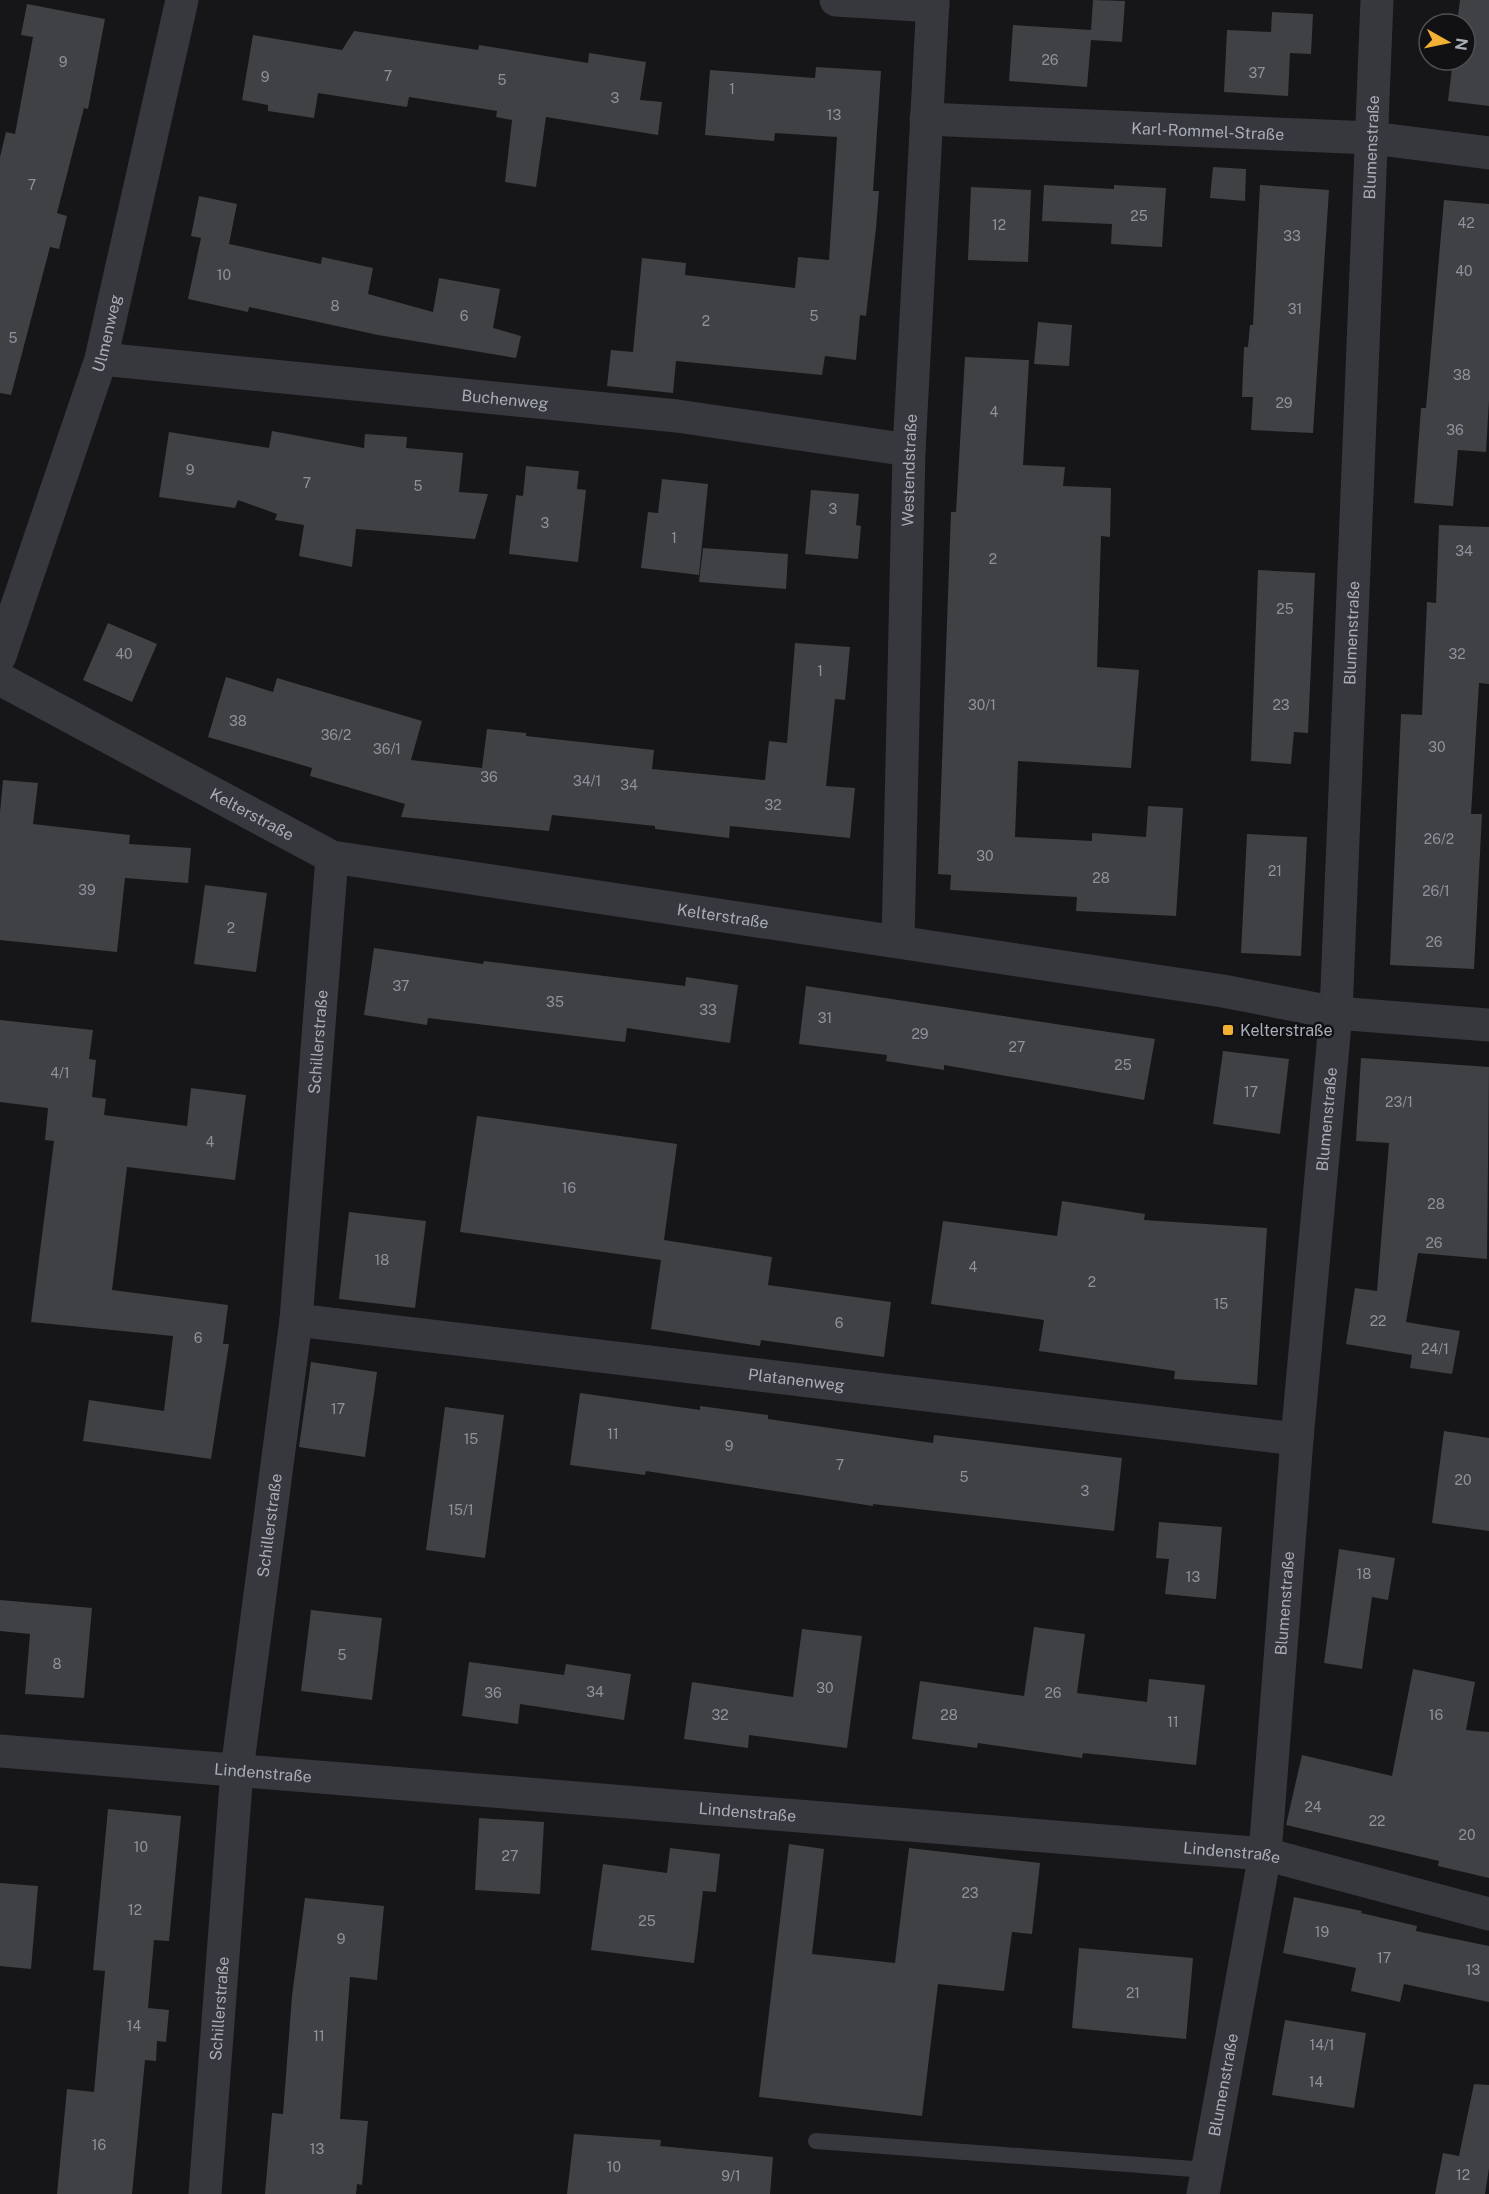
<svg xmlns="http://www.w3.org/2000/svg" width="1489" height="2194" font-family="'Public Sans',sans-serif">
	<rect width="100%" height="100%" fill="#161618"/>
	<g fill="#404145">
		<path d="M1093,0L1125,1L1122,42L1091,40L1087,87L1009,81L1013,25L1091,30Z"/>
		<path d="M1460,0H1489V106L1448,101L1453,60H1465V24H1457Z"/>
		<path d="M27,4L105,19L88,109L84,108L57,213L67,216L59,249L50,247L11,395L0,393V157L6,132L15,134L33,37L21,35Z"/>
		<path d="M1272,12L1313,14L1311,54L1290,53L1288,96L1224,92L1227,30L1271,32Z"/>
		<path d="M354,31L478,50L479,45L588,63L589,53L646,62L640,100L662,102L658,135L546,117L536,187L505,182L512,120L496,117L497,111L409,97L407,107L318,93L314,118L268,111V105L242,100L253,35L342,50Z"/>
		<path d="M816,67L881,71L873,191H879L876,228L866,316L860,315L856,360L825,356L822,375L676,361L673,393L607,386L611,350L633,352L642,258L686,263L685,275L795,288L798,257L829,260L837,137L775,133L774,141L705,135L710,70L815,78Z"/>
		<path d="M1213,167L1246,169L1245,201L1210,198Z"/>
		<path d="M1044,185L1114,189V185L1166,188L1162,247L1111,244L1112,224L1042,221Z"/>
		<path d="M1260,185L1329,190L1313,433L1251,430L1253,397H1242L1244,347H1248L1250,325H1253Z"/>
		<path d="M971,187L1031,190L1028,262L968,260Z"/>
		<path d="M199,196L237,204L229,244L321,264L322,257L373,268L368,294L433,312L439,278L500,289L493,328L521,336L516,358L378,335L249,307L248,312L188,299L201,238L191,236Z"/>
		<path d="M1444,200L1489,204V400L1486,452L1458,450L1453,506L1414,503L1421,408H1426Z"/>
		<path d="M1038,322L1072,325L1069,366L1034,364Z"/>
		<path d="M965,357L1029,360L1023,465L1065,467L1063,486L1111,488L1110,537L1101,536L1097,667L1139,670L1131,768L1018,761L1015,837L1092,841V833L1146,837L1148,806L1183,808L1176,916L1076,911L1077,897L950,890L951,875L938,874L951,512H956Z"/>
		<path d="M272,431L364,448L365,434L407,437L406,448L463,453L459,492L488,494L475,539L356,529L352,567L299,556L304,525L275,520L277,514L238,500L235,508L159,497L169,432L269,448Z"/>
		<path d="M526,466L579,471L577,489L586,490L578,562L509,554L516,495L523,496Z"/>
		<path d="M662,479L708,484L699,575L641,568L648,512L658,513Z"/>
		<path d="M811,490L859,494L856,525L861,526L858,559L805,554Z"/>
		<path d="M1439,525L1489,527V684L1479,683L1471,814H1482L1474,969L1390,965L1401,714L1422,715L1427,602L1436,603Z"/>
		<path d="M703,548L788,554L786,589L699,582Z"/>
		<path d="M1258,570L1315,573L1308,733L1294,732L1291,764L1251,761Z"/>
		<path d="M108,623L157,644L132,702L83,680Z"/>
		<path d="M795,643L850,647L845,700L835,699L826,786L855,788L850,838L730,826L729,838L655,829V826L552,815L549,831L401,817L405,804L310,776L312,768L208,737L226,677L273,692L277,678L422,721L411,760L482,768L487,729L526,733V736L654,750L652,769L765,780L769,741L787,743Z"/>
		<path d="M3,780L38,783L33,824L130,835L129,844L191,848L188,883L125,878L117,952L0,940V813Z"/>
		<path d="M1247,834L1307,837L1301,956L1241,953Z"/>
		<path d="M205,885L267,893L256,972L194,964Z"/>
		<path d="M374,948L483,964L484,961L685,986L686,977L738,985L730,1043L627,1028L625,1042L428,1018L427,1025L364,1015Z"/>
		<path d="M806,986L1155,1039L1144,1100L944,1065V1070L886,1061L887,1055L799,1044Z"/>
		<path d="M0,1020L93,1030L89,1059L96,1060L92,1097L106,1099L104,1115L187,1126L191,1088L246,1095L235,1180L127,1167L112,1290L228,1305L223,1344H229L211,1459L83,1441L89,1400L164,1411L173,1336L31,1322L54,1141L45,1140L48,1108L0,1102Z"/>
		<path d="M1223,1051L1289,1059L1280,1134L1213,1124Z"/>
		<path d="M1361,1058L1489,1067L1487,1259L1418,1253L1406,1322L1460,1331L1452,1374L1410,1368L1412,1355L1346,1344L1355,1288L1377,1291L1389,1143L1356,1141Z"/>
		<path d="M477,1116L677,1144L664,1240L772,1257L768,1285L891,1302L884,1357L761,1340L760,1346L651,1329L661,1260L460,1232Z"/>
		<path d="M1062,1201L1145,1214L1144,1220L1267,1228L1257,1385L1174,1379L1175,1371L1039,1351L1044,1320L931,1304L943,1221L1057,1236Z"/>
		<path d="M349,1212L426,1221L415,1308L339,1299Z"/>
		<path d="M311,1362L377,1372L365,1457L299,1447Z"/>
		<path d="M580,1393L700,1410V1406L768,1415V1419L933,1443L934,1435L1122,1458L1114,1531L873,1504V1506L646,1471L645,1475L570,1465Z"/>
		<path d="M445,1407L504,1415L485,1558L426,1550Z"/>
		<path d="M1444,1431L1489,1438V1531L1432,1523Z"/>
		<path d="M1159,1522L1222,1527L1216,1599L1165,1594L1169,1559L1156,1558Z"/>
		<path d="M1339,1549L1395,1558L1388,1600L1372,1597L1362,1669L1324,1663Z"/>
		<path d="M0,1600L92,1608L84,1698L25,1694L30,1634L0,1631Z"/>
		<path d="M311,1610L382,1618L372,1700L301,1691Z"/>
		<path d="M1034,1627L1085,1634L1077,1693L1147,1702L1149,1679L1205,1685L1196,1765L1083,1753L1082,1758L978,1743L977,1748L912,1739L920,1681L1024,1696Z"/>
		<path d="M802,1629L862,1636L847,1748L749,1735L748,1748L684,1739L692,1682L793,1697Z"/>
		<path d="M469,1662L564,1675L566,1664L631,1674L624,1720L520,1704L518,1724L462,1716Z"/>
		<path d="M1413,1669L1475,1682L1466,1730L1489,1732V1878L1438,1866L1439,1861L1286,1825L1302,1755L1392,1776Z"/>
		<path d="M108,1809L181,1816L169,1941L154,1940L148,2008L169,2010L166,2042L157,2041L156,2061L145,2060L132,2194H57L67,2089L94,2092L105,1971L93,1970Z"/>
		<path d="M479,1818L544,1822L540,1894L475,1890Z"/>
		<path d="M789,1844L824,1849L812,1954L895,1963L909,1848L1040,1863L1032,1934L1012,1932L1004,1991L938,1984L922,2116L759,2097Z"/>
		<path d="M670,1848L720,1854L716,1892L703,1891L694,1963L591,1950L603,1864L667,1873Z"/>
		<path d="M0,1883L38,1886L31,1969L0,1966Z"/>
		<path d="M1294,1897L1362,1911L1361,1913L1417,1926L1416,1931L1489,1946V2002L1404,1984L1400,2002L1351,1991L1356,1968L1283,1953Z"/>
		<path d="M305,1898L384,1906L377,1980L350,1977L340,2119L368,2121L362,2185L357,2184L356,2194H265L272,2113L283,2114L292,1996Z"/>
		<path d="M1079,1948L1193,1958L1186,2039L1072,2028Z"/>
		<path d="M1285,2020L1366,2033L1354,2108L1272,2095Z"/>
		<path d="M1474,2084L1489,2085V2168L1485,2194H1435L1443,2153L1459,2156Z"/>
		<path d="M574,2134L661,2140L660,2146L773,2157L770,2194H567Z"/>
	</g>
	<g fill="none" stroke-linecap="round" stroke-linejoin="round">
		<path stroke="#37383d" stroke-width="16" d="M816,2141L1207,2170"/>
		<g stroke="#37383d" stroke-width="33">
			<path d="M836,0L933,6"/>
			<path id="s1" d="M926,119L1372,138L1489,153"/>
			<path id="s2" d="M101,359L677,416L909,450"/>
			<path id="s3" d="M0,656L101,359L182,0"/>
			<path id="s4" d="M0,679L332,857L1223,991L1336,1013L1489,1025"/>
			<path id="s5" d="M898,941L909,450L933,0"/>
			<path id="s6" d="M296,1320L1297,1439"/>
			<path id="s7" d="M0,1751L1265,1854L1489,1914"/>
			<path id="s8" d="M205,2194L237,1770L296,1320L332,857"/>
			<path id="s9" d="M1203,2194L1265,1854L1297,1439L1336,1013L1377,0"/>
		</g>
	</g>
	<rect fill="#f2b134" stroke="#111113" stroke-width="2" x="1222" y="1024" width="12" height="12" rx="3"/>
	<g text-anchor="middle" stroke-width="5" stroke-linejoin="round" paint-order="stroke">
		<g font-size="14" fill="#8e929b">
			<text x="1050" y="65">26</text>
			<text x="63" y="67">9</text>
			<text x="1257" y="78">37</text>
			<text x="388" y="81">7</text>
			<text x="265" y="82">9</text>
			<text x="502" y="85">5</text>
			<text x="732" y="94">1</text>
			<text x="615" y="103">3</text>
			<text x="834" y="120">13</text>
			<text x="32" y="190">7</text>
			<text x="1139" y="221">25</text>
			<text x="1466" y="228">42</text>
			<text x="999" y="230">12</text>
			<text x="1292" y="241">33</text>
			<text x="1464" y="276">40</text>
			<text x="224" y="280">10</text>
			<text x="335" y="311">8</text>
			<text x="1295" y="314">31</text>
			<text x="464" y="321">6</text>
			<text x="814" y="321">5</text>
			<text x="706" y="326">2</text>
			<text x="13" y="343">5</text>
			<text x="1462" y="380">38</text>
			<text x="1284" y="408">29</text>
			<text x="994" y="417">4</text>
			<text x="1455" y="435">36</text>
			<text x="190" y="475">9</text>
			<text x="307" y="488">7</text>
			<text x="418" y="491">5</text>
			<text x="833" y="514">3</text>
			<text x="545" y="528">3</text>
			<text x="674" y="543">1</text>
			<text x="1464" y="556">34</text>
			<text x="993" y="564">2</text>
			<text x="1285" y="614">25</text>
			<text x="124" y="659">40</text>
			<text x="1457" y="659">32</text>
			<text x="820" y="676">1</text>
			<text x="982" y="710">30/1</text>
			<text x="1281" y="710">23</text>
			<text x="238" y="726">38</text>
			<text x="336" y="740">36/2</text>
			<text x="1437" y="752">30</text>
			<text x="387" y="754">36/1</text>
			<text x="489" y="782">36</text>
			<text x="587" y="786">34/1</text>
			<text x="629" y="790">34</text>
			<text x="773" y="810">32</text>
			<text x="1439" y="844">26/2</text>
			<text x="985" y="861">30</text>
			<text x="1275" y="876">21</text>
			<text x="1101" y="883">28</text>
			<text x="87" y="895">39</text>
			<text x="1436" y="896">26/1</text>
			<text x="231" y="933">2</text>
			<text x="1434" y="947">26</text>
			<text x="401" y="991">37</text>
			<text x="555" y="1007">35</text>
			<text x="708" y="1015">33</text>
			<text x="825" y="1023">31</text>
			<text x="920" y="1039">29</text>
			<text x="1017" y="1052">27</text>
			<text x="1123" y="1070">25</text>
			<text x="60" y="1078">4/1</text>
			<text x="1251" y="1097">17</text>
			<text x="1399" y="1107">23/1</text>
			<text x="210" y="1147">4</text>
			<text x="569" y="1193">16</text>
			<text x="1436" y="1209">28</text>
			<text x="1434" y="1248">26</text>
			<text x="382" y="1265">18</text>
			<text x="973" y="1272">4</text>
			<text x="1092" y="1287">2</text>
			<text x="1221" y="1309">15</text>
			<text x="1378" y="1326">22</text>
			<text x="839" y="1328">6</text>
			<text x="198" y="1343">6</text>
			<text x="1435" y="1354">24/1</text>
			<text x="338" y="1414">17</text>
			<text x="613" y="1439">11</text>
			<text x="471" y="1444">15</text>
			<text x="729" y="1451">9</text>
			<text x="840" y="1470">7</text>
			<text x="964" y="1482">5</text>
			<text x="1463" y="1485">20</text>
			<text x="1085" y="1496">3</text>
			<text x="461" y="1515">15/1</text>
			<text x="1364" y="1579">18</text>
			<text x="1193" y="1582">13</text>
			<text x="342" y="1660">5</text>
			<text x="57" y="1669">8</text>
			<text x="825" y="1693">30</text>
			<text x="595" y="1697">34</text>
			<text x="493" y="1698">36</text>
			<text x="1053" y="1698">26</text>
			<text x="720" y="1720">32</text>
			<text x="949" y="1720">28</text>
			<text x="1436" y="1720">16</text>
			<text x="1173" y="1727">11</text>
			<text x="1313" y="1812">24</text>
			<text x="1377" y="1826">22</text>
			<text x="1467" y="1840">20</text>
			<text x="141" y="1852">10</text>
			<text x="510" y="1861">27</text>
			<text x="970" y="1898">23</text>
			<text x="135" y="1915">12</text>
			<text x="647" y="1926">25</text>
			<text x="1322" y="1937">19</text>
			<text x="341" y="1944">9</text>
			<text x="1384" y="1963">17</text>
			<text x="1473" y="1975">13</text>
			<text x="1133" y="1998">21</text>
			<text x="134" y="2031">14</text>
			<text x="319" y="2041">11</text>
			<text x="1322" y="2050">14/1</text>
			<text x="1316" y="2087">14</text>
			<text x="99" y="2150">16</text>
			<text x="317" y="2154">13</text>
			<text x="614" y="2172">10</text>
			<text x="1463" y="2180">12</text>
			<text x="731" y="2181">9/1</text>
		</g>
		<g font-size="16" fill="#a8adb8" stroke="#111113">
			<text dy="6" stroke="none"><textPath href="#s1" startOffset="282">Karl-Rommel-Straße</textPath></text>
			<text dy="6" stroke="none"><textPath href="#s9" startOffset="2056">Blumenstraße</textPath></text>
			<text dy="6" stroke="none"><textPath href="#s3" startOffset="340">Ulmenweg</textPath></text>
			<text dy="6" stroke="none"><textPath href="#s2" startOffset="406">Buchenweg</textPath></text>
			<text dy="6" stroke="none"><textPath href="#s5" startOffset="471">Westendstraße</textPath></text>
			<text dy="6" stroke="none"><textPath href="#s9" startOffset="1570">Blumenstraße</textPath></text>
			<text dy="6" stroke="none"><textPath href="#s4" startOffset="286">Kelterstraße</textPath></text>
			<text dy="6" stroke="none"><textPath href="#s4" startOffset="772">Kelterstraße</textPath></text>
			<text dy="6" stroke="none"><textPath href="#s8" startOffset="1158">Schillerstraße</textPath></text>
			<text dy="6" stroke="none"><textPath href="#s9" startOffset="1083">Blumenstraße</textPath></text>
			<text dy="6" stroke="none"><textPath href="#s6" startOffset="504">Platanenweg</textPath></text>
			<text dy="6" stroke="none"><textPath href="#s8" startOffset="672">Schillerstraße</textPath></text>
			<text dy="6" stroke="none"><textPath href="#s9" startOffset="597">Blumenstraße</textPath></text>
			<text dy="6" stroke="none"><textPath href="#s7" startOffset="264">Lindenstraße</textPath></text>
			<text dy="6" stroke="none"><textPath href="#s7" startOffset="750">Lindenstraße</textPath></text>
			<text dy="6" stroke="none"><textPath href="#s7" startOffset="1236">Lindenstraße</textPath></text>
			<text dy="6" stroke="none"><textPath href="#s8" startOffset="186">Schillerstraße</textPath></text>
			<text dy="6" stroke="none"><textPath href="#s9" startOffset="111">Blumenstraße</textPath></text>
		</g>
		<g font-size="16" fill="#a8adb8" stroke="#111113" text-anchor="start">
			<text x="1240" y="1036">Kelterstraße</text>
		</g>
	</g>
	<g transform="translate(1447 42) rotate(99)"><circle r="28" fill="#111113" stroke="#4d4f55" stroke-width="1.5"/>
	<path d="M0-4.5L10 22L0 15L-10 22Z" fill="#f2b134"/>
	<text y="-9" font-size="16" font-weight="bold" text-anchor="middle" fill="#a8adb8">N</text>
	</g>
</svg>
